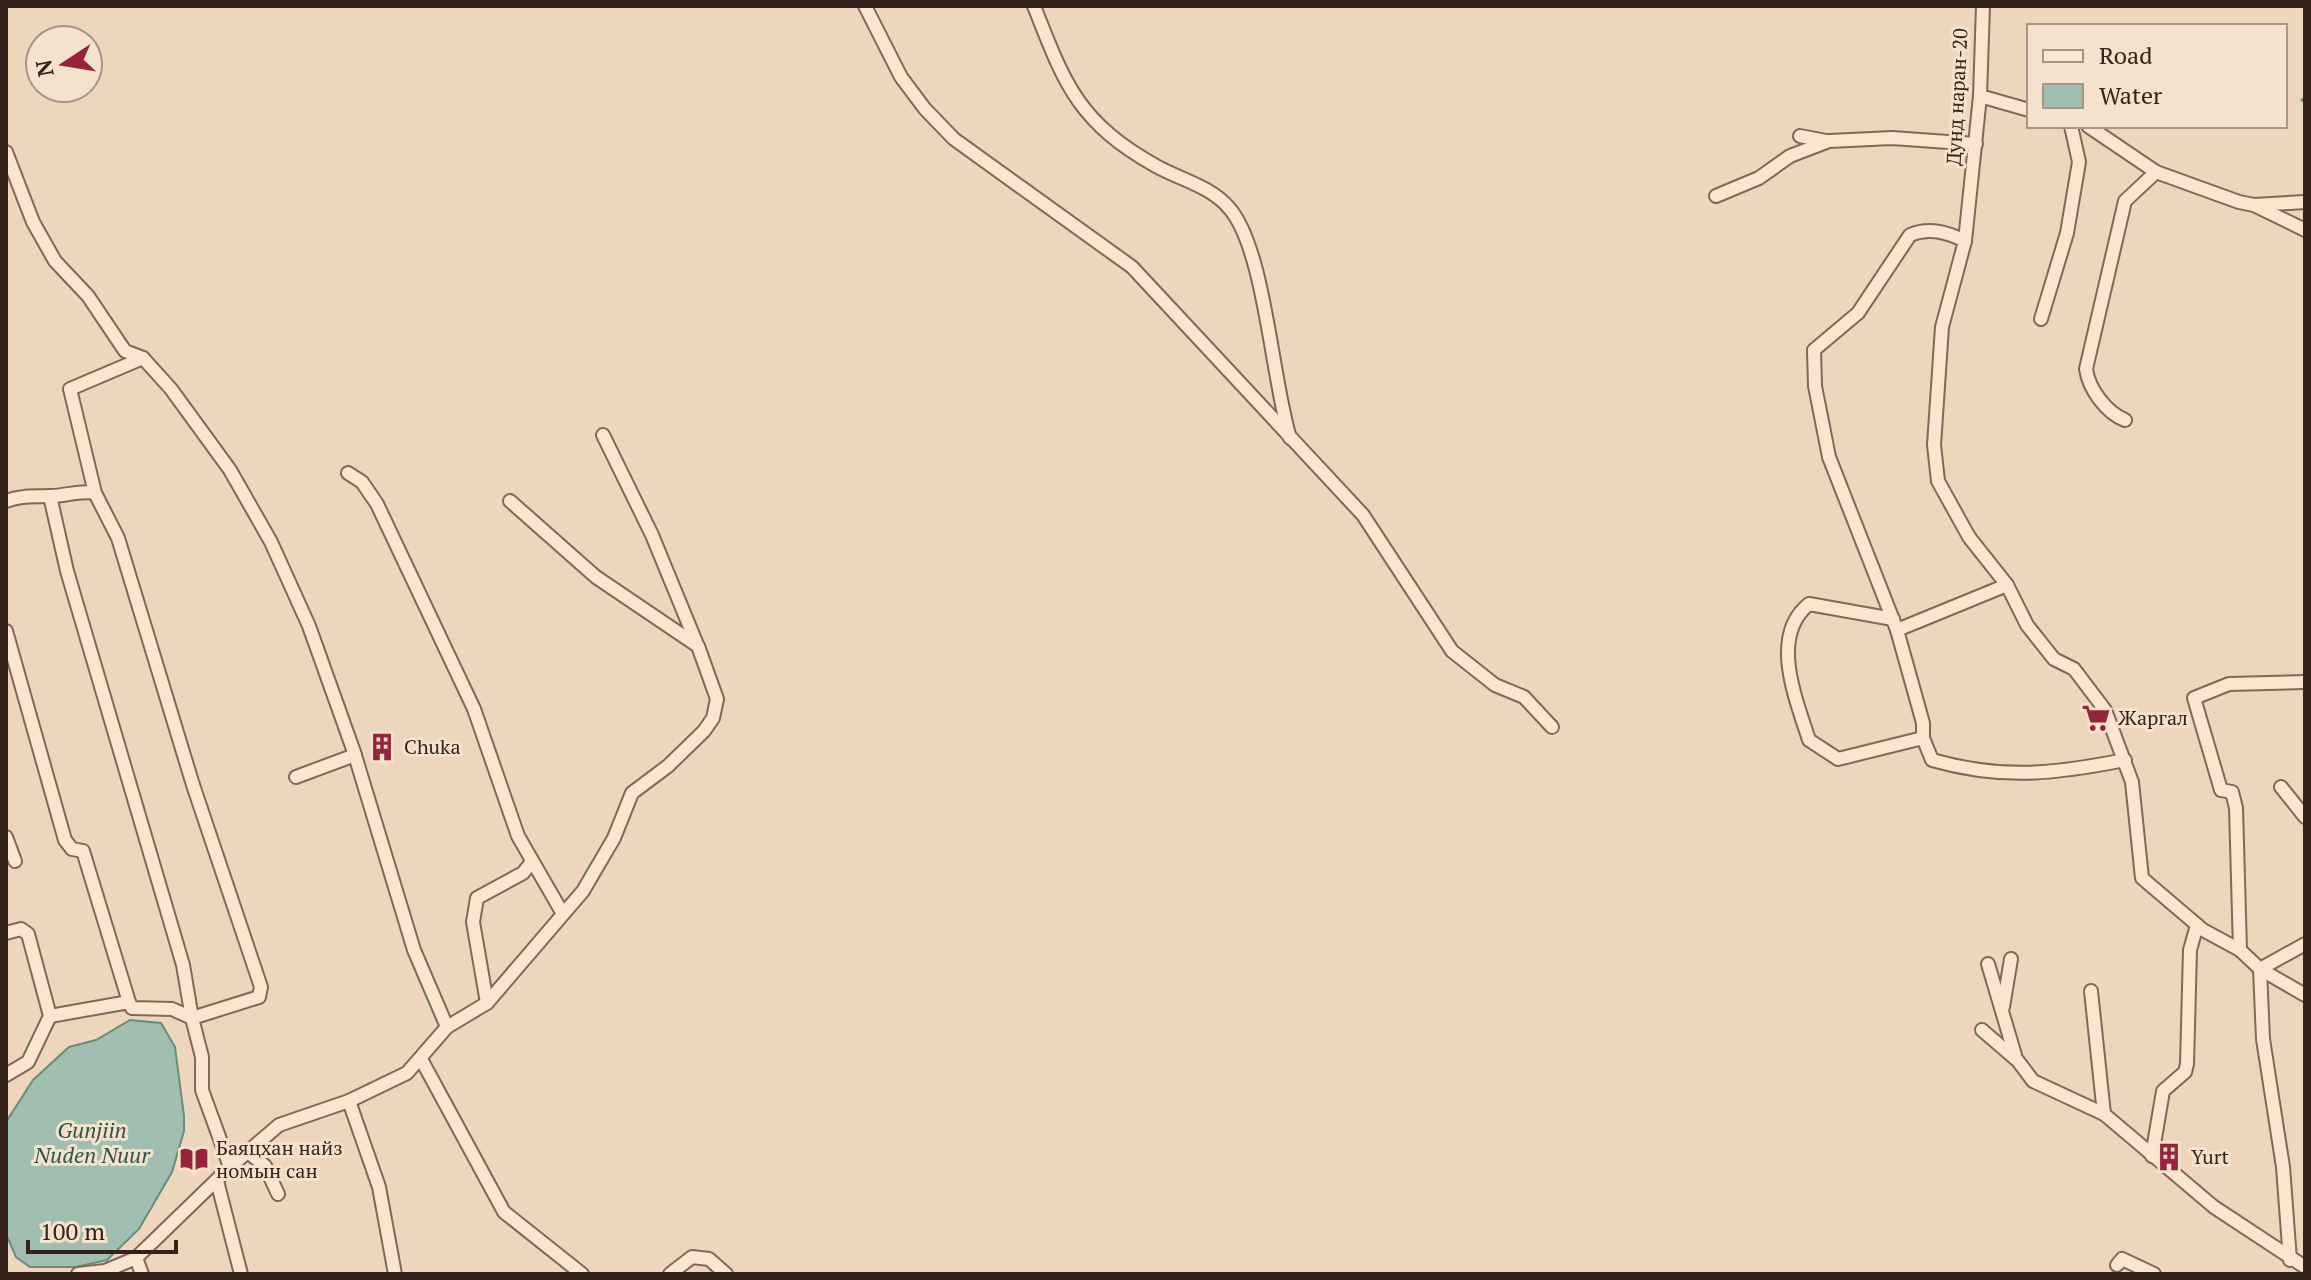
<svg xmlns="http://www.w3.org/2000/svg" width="2311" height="1280" font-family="'PT Serif',serif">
	<rect width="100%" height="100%" fill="#eed6bd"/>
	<path fill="#a1bfb0" stroke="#688d7c" stroke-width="2" d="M130,1020L161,1023L175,1047L184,1116V1131L172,1172L139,1229L107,1260L76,1267H30L16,1257L6,1234V1122L33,1080L69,1047L96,1040Z"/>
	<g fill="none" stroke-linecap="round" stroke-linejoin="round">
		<path stroke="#688d7c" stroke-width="3" d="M2302,100L2305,99"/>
		<defs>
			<g id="minor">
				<path d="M865,6L901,77L925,109L954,139L1132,267L1363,515L1452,651L1495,685L1524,697L1552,727"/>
				<path d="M1034,6C1065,85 1078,122 1156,166C1181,180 1211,186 1230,209C1265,251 1272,380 1290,438"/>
				<path d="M1983,6L1980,96L1965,241L1942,327L1934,445L1938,481L1969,537L2007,585L2027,625L2054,659L2074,669L2105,710L2132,782L2142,878L2203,930L2240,950L2260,969L2305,995"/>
				<path d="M1980,96L2029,110"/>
				<path d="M2088,126L2156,172L2239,202L2254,205L2305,202"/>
				<path d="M1800,136L1826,141"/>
				<path d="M6,152L33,222L55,261L88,296L125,351L143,358L171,389L230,470L271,542L309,626L354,752L414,950L447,1027L407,1073L349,1101L279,1125L230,1167L136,1258L105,1271L78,1274"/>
				<path d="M1716,196L1759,178L1790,156L1829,141L1892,138L1976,144"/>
				<path d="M2254,205L2305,230"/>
				<path d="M2041,319L2067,233L2079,162L2071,126"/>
				<path d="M2125,420C2107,413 2089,390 2086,369L2125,201L2156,172"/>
				<path d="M603,435L652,535L696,642"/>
				<path d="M348,473L362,482L377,504L474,709L518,836L563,914"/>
				<path d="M95,493L70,389L143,358"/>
				<path d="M6,501C23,495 33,497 50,496C66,496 79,490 95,493L118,538L193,785L261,987L259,997L192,1018L202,1057V1090L230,1167"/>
				<path d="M2007,585L1897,630L1923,723V738L1932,760C2002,780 2054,774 2125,760"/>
				<path d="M1893,619L1809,604C1769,636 1796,699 1809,740L1838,759L1923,738"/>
				<path d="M1897,630L1829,457L1815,386L1814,350L1858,313L1910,235C1929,227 1947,232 1965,241"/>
				<path d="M6,631L65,840L72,849L83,851L129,1002"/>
				<path d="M296,777L355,755"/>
				<path d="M2281,787L2305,817"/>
				<path d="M6,837L15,861"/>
				<path d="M6,933L21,929L28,934L50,1016L28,1062L6,1075"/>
				<path d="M2240,950L2236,808L2232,792L2221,790L2194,698L2229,684L2305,682"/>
				<path d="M1988,964L2015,1055"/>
				<path d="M2091,991L2104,1114"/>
				<path d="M487,1003L473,922L477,898L523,873L531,863"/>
				<path d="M2003,1007L2011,959"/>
				<path d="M50,1016L129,1002L132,1008L172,1009L192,1018L183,965L67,571L50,496"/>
				<path d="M447,1027L487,1003L583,891L614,838L632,793L668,766L704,731L713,718L717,699L698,646L596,577L510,501"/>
				<path d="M1982,1030L2018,1061L2033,1081L2104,1114L2214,1207L2305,1267"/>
				<path d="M421,1059L504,1212L582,1274"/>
				<path d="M349,1101L379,1187L395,1274"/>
				<path d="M248,1152L265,1166L278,1194"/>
				<path d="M2152,1156L2163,1091L2185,1072L2187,1064L2190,950L2197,925"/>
				<path d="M217,1181L241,1274"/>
				<path d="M136,1258L142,1274"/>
				<path d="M2290,1260L2283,1167L2263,1039L2260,969L2305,944"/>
				<path d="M2117,1265L2122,1259L2154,1274"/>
				<path d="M670,1274L692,1257L709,1259L726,1274"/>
			</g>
		</defs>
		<use href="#minor" stroke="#866656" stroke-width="16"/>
		<use href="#minor" stroke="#f9e5d0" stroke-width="12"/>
	</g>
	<defs>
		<symbol id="supermarket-bare" viewBox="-9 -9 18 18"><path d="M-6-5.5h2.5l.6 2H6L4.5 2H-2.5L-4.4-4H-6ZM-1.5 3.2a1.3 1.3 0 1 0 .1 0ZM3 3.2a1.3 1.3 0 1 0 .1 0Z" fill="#96253c" stroke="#f5e2cc" stroke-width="2.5" paint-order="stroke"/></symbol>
		<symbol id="building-bare" viewBox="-9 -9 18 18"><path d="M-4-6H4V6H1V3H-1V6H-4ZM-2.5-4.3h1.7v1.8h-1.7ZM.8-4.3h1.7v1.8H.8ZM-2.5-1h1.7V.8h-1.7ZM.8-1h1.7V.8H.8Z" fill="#96253c" stroke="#f5e2cc" stroke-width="2.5" paint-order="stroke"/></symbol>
		<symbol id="library-bare" viewBox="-9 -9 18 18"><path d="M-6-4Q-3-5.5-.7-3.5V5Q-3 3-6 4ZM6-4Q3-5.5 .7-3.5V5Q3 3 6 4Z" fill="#96253c" stroke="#f5e2cc" stroke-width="2.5" paint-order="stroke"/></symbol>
	</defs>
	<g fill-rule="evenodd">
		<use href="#supermarket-bare" x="2076" y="698" width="40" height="40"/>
		<use href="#building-bare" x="362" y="727" width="40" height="40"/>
		<use href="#building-bare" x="2149" y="1137" width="40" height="40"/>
		<use href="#library-bare" x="174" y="1139" width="40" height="40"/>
	</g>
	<g text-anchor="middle" stroke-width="6" stroke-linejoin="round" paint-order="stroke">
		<g font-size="20" fill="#35221b" stroke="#f5e2cc">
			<text transform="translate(1957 97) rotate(-87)" y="7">Дунд наран-20</text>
		</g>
		<g font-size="20" fill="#35221b" stroke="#f5e2cc" text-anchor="start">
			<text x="2118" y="725">Жаргал</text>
			<text x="404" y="754">Chuka</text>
			<text x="216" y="1155">Баяцхан найз<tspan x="216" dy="23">номын сан</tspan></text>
			<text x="2191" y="1164">Yurt</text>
		</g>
		<g font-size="22" font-style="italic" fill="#2a554a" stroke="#f5e2cc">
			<text x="92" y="1138">Gunjiin<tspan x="92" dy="25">Nuden Nuur</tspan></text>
		</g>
	</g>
	<rect width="2311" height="1280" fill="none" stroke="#35221b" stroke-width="16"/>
	<rect x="2027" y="24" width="260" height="104" fill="#f5e2cc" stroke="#a89585" stroke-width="2"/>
	<rect x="2043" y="50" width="40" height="12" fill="#f9e5d0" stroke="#a89585" stroke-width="2"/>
	<text x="2099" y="64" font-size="24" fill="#35221b">Road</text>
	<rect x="2043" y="84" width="40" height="24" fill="#a1bfb0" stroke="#a89585" stroke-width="2"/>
	<text x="2099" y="104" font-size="24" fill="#35221b">Water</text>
	<g transform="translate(64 64) rotate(258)"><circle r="38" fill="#f5e2cc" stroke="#a89585" stroke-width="2"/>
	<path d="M0-6L14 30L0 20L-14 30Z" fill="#96253c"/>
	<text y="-12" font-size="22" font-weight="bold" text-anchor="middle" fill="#35221b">N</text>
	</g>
	<path d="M28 1240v12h148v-12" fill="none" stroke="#35221b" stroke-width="4"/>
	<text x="40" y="1240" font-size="24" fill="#35221b" stroke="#f5e2cc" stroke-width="6" paint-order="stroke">100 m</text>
</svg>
